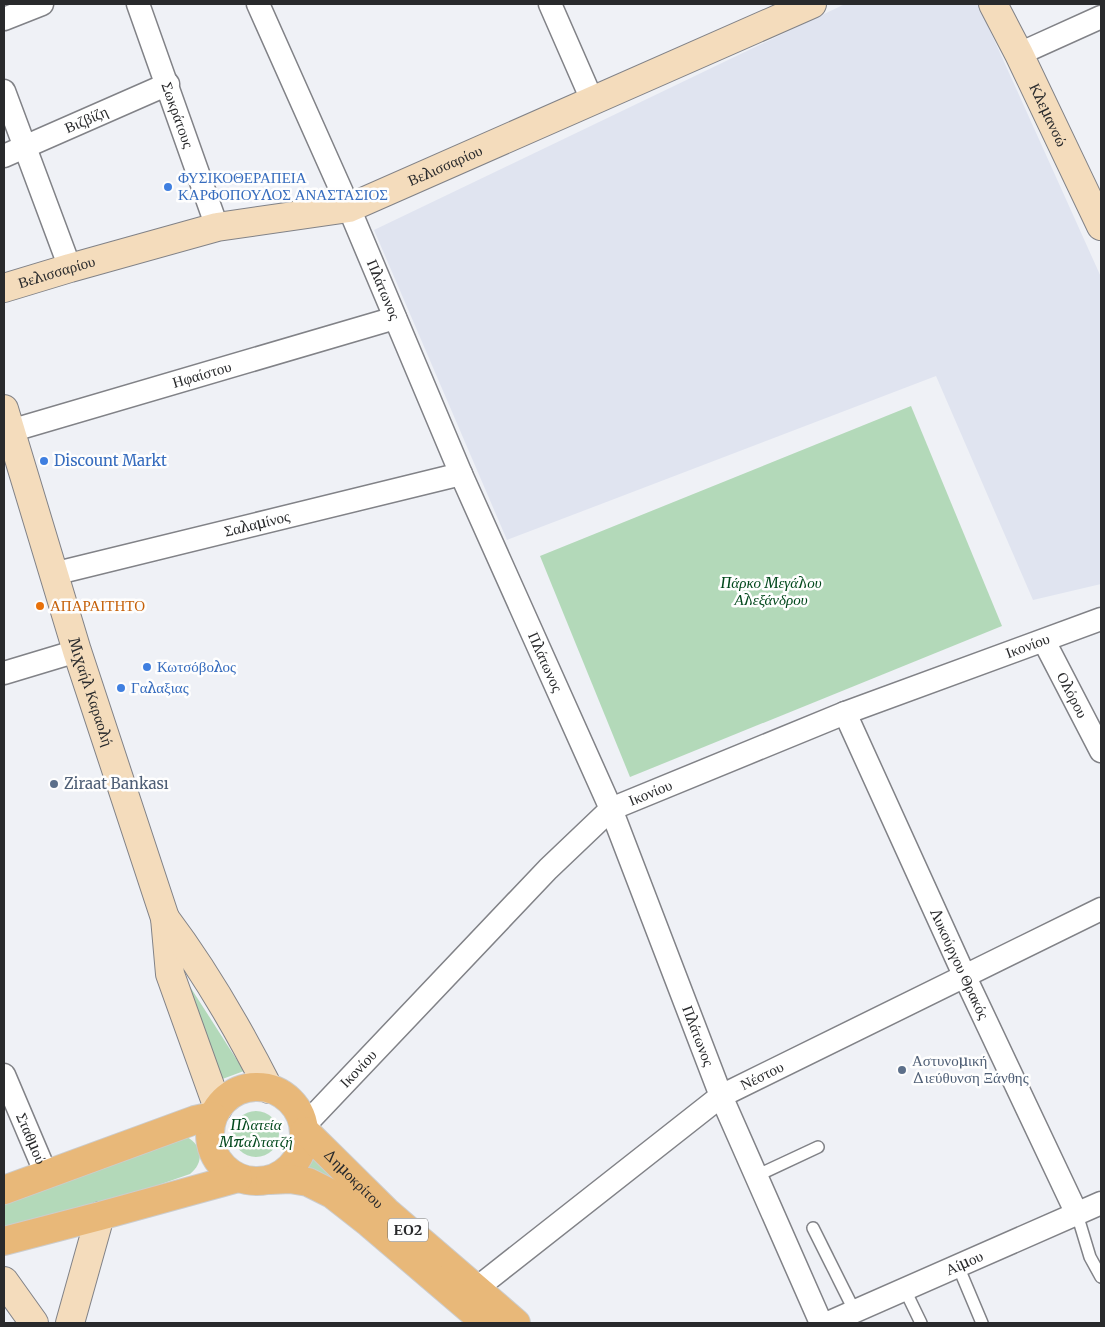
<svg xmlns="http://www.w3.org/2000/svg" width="1105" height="1327" font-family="Merriweather,serif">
	<rect width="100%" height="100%" fill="#eff1f6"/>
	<path fill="#e0e4f0" d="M845,4H978L1101,277V584L1033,600L936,376L507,540L374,230Z"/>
	<g fill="#b3d9b9">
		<path d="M911,406L1002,626L630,777L540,556Z"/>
		<path d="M187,982L244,1071L217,1081Z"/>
		<circle cx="256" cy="1134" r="23"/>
		<path d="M187,1137C203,1146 204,1163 190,1174L17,1234L4,1232V1197Z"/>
		<path d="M309,1153L340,1182L305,1166L303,1160L306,1154Z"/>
	</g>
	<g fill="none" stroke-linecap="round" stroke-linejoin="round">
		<defs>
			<g id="lane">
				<path d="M756,1176L818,1147"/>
				<path d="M1077,1214L1090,1257L1101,1277"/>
				<path d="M813,1228L855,1312"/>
				<path d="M958,1266L982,1323"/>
				<path d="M905,1290L921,1323"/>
			</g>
			<g id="street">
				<path id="s1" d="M138,4L217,227"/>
				<path id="s2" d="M258,4L349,208L461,474L611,809L721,1096L821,1323"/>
				<path d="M550,4L592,100"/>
				<path d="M4,19L42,4"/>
				<path d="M1019,54L1101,17"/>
				<path d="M4,91L70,268"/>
				<path id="s3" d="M4,156L168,84"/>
				<path id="s4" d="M10,431L395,318"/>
				<path id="s5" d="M53,574L461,474"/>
				<path id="s6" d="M1044,641L1101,751"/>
				<path d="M4,673L77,651"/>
				<path id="s7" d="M845,713L965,977L1077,1214"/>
				<path id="s8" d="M4,1075L46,1174"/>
				<path id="s9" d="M304,1126L548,869L611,809L845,713L1101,619"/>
				<path id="s10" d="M463,1299L721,1096L1101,909"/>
				<path id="s11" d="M828,1323L1101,1203"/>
			</g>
			<g id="secondary">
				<path id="s12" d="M993,4L1019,54L1101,226"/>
				<path id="s13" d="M4,288L70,268L217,227L349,208L812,4"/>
				<path id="s14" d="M4,409L77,651L165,918L170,974L218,1108"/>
				<path d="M165,918C205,971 239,1030 269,1089"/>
				<path d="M4,1281L34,1323"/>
				<path d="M70,1323L100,1216"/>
			</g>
			<g id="primary">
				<circle cx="257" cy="1134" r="47"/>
				<path id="s15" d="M305,1131L386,1211L516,1323"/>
				<path d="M270,1180L290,1179L308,1182L332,1194L369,1223L486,1323"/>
				<path d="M4,1190L195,1120L213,1116"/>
				<path d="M4,1241L100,1216L238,1178"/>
			</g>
		</defs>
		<use href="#lane" stroke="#818287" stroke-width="14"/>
		<use href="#street" stroke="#818287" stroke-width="25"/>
		<use href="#secondary" stroke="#818287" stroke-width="30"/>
		<use href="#primary" stroke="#ccc" stroke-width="30"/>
		<use href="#lane" stroke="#fff" stroke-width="11"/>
		<use href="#street" stroke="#fff" stroke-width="22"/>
		<use href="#secondary" stroke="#f4dcbc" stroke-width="28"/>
		<use href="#primary" stroke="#e8b879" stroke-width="28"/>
	</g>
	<g fill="#3f7fe0" stroke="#fefefe" stroke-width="2">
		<circle cx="168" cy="187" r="5"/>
		<circle cx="44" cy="461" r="5"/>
		<circle cx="147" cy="667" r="5"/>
		<circle cx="121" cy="688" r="5"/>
	</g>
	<circle fill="#e8710a" stroke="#fefefe" stroke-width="2" cx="40" cy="606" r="5"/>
	<g fill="#5c6f8a" stroke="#fefefe" stroke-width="2">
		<circle cx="54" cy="784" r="5"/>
		<circle cx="902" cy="1070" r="5"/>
	</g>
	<g text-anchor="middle" stroke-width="5" stroke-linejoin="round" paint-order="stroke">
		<rect fill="#fefefe" stroke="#696a6b" stroke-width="1" x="388" y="1218.5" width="40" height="23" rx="4"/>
		<g font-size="14" font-weight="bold" fill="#292a2c">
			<text x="408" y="1235">ΕΟ2</text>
		</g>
		<g font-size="15" fill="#292a2c" stroke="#fefefe">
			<text dy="5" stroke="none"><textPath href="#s1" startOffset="118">Σωκράτους</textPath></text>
			<text dy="5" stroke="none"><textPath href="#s12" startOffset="124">Κλεμανσώ</textPath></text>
			<text dy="5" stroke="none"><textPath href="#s3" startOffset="90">Βιζβίζη</textPath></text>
			<text dy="5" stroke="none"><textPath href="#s13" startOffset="460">Βελισσαρίου</textPath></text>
			<text dy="5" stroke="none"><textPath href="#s13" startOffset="55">Βελισσαρίου</textPath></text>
			<text dy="5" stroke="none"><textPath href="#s2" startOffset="312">Πλάτωνος</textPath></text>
			<text dy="5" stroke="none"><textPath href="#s4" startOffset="200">Ηφαίστου</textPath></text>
			<text dy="5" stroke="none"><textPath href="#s5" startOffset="210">Σαλαμίνος</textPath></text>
			<text dy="5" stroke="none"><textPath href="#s9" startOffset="889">Ικονίου</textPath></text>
			<text dy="5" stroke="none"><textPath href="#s2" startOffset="718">Πλάτωνος</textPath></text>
			<text dy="5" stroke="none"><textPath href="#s14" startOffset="296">Μιχαήλ Καραολή</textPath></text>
			<text dy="5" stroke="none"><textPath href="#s6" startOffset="61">Ολόρου</textPath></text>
			<text dy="5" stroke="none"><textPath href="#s9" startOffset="484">Ικονίου</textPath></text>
			<text dy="5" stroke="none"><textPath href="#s7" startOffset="276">Λυκούργου Θρακός</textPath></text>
			<text dy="5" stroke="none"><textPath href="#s2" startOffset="1122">Πλάτωνος</textPath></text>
			<text dy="5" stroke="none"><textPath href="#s9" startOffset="79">Ικονίου</textPath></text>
			<text dy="5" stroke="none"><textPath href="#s10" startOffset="374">Νέστου</textPath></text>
			<text dy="5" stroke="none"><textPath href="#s8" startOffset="69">Σταθμού</textPath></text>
			<text dy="5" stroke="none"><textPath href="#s15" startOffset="68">Δημοκρίτου</textPath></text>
			<text dy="5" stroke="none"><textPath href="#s11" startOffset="149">Αίμου</textPath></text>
		</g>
		<g font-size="15" fill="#366cbe" stroke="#fefefe" text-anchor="start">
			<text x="178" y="183">ΦΥΣΙΚΟΘΕΡΑΠΕΙΑ<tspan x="178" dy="17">ΚΑΡΦΟΠΟΥΛΟΣ ΑΝΑΣΤΑΣΙΟΣ</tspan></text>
			<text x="54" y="466">Discount Markt</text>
			<text x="157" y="672">Κωτσόβολος</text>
			<text x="131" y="693">Γαλαξιας</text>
		</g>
		<g font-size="15" font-style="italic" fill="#03491d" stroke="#fefefe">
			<text x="771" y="588">Πάρκο Μεγάλου<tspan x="771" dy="17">Αλεξάνδρου</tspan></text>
			<text x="256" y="1130">Πλατεία<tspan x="256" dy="17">Μπαλτατζή</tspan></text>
		</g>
		<g font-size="15" fill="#c56008" stroke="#fefefe" text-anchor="start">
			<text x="50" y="611">ΑΠΑΡΑΙΤΗΤΟ</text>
		</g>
		<g font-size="15" fill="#4e5e75" stroke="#fefefe" text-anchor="start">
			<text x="64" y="789">Ziraat Bankası</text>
			<text x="912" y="1066">Αστυνομική<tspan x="912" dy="17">Διεύθυνση Ξάνθης</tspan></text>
		</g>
	</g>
	<rect width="1105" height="1327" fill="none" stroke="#292a2c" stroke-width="10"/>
</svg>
